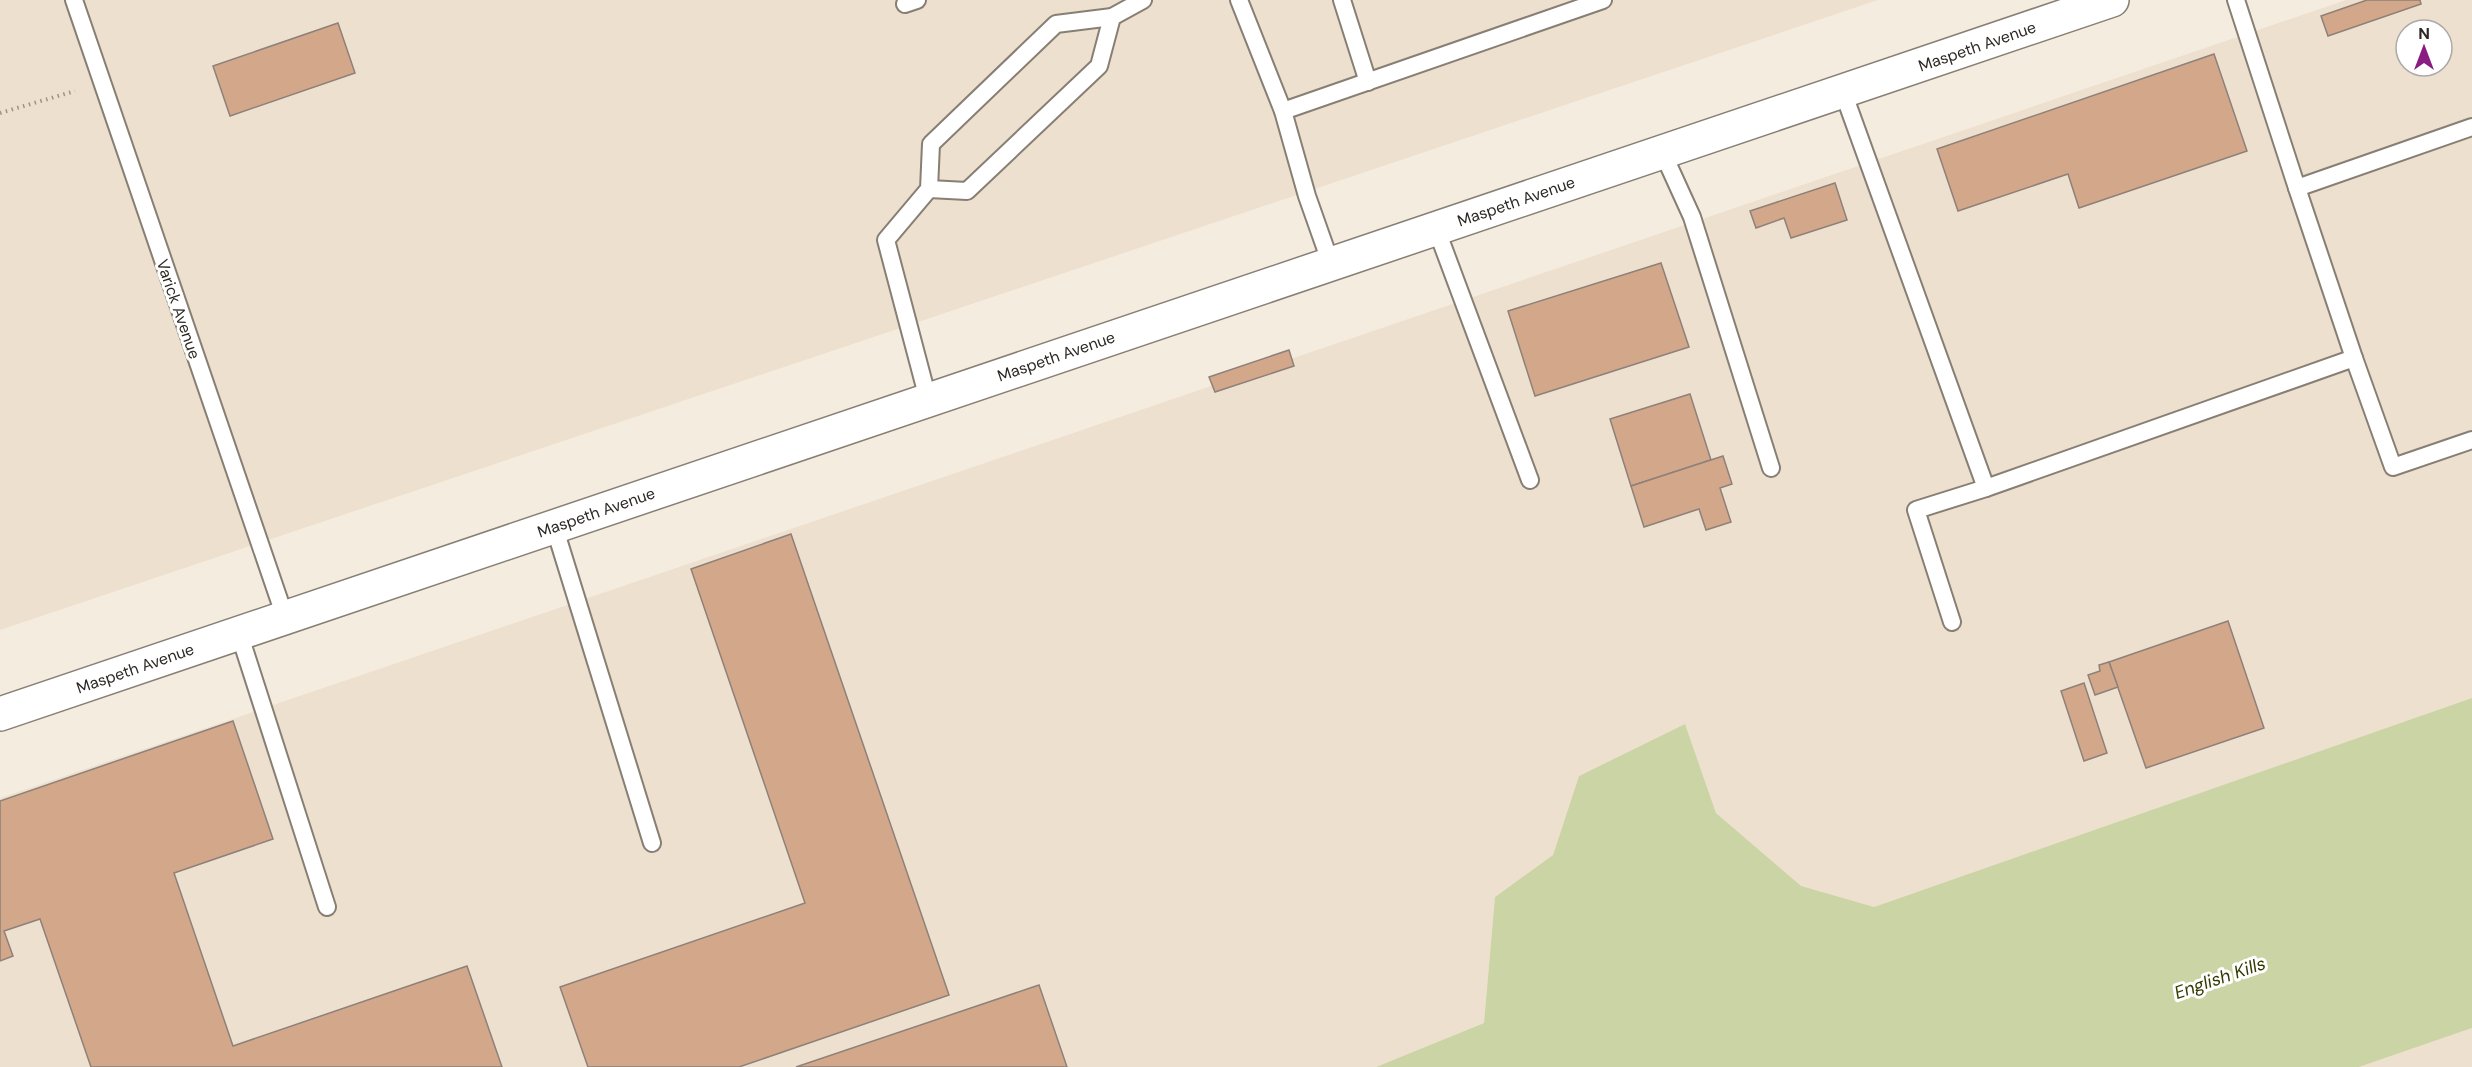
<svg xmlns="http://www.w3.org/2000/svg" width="2472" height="1067" font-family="'DM Sans',sans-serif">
	<rect width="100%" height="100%" fill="#f5ece0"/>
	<g fill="#eee0ce" fill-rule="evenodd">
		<path d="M0,0H1878L0,630Z"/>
		<path d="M2346,0H2472V698L1874,907L1801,887L1716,813L1685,724L1579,776L1553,855L1495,897L1484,1023L1376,1067H0V798ZM2406,30H2442V66H2406Z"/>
		<path d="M2472,1028V1067H2359Z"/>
	</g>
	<path fill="#cad4a4" d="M2472,698V1028L2359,1067H1376L1484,1023L1495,897L1553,855L1579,776L1685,724L1716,813L1801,886L1874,907Z"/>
	<g fill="#d3a789" stroke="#8d817a" stroke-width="1.5">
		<path d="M2367,0H2420L2421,4L2328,36L2321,16Z"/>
		<path d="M338,23L355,73L230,116L213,66Z"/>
		<path d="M2214,54L2247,151L2079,208L2068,174L1958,211L1937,149Z"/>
		<path d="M1835,183L1847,220L1791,238L1784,218L1756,228L1750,211Z"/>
		<path d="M1661,263L1689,347L1535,396L1508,311Z"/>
		<path d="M1289,350L1294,366L1215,392L1209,377Z"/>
		<path d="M1690,394L1711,460L1631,486L1610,419Z"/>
		<path d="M1723,456L1732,484L1720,488L1731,522L1706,530L1699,509L1644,527L1631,486Z"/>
		<path d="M791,534L949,995L739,1067H588L560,987L805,903L691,569Z"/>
		<path d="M2228,621L2264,728L2146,768L2109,662Z"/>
		<path d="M2109,662L2118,687L2095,695L2088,675L2100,671L2099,665Z"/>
		<path d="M2084,683L2107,753L2084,761L2061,691Z"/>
		<path d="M233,721L273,839L174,873L233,1046L467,966L502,1067H91L40,919L4,931L13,956L0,961V801Z"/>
		<path d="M1039,985L1067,1067H796Z"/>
	</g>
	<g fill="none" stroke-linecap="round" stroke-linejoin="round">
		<defs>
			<g id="lane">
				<path d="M74,0L285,617"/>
				<path d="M1239,0L1283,111L1307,196L1331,264"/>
				<path d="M1342,0L1368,82"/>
				<path d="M2236,0L2297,188"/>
				<path d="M905,4L917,0"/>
				<path d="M1843,92L1986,488"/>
				<path d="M1283,111L1603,0"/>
				<path d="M1662,151L1692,217L1771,468"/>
				<path d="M929,189L967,191L1099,66L1112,17"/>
				<path d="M1436,228L1530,480"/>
				<path d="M2354,358L2297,188L2472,127"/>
				<path d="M928,399L886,240L929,189L931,144L1056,24L1112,17L1143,0"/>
				<path d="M554,526L652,843"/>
				<path d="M1952,622L1916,510L1986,488L2354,358L2393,467L2472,440"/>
				<path d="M239,633L327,907"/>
			</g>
			<path id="street" d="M0,714L2112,0"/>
		</defs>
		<use href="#lane" stroke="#877f74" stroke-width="20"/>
		<use href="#street" stroke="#877f74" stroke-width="36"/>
		<path stroke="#9b948b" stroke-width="4" stroke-dasharray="1.5 4.5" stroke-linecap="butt" d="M0,113L75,91"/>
		<use href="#lane" stroke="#fff" stroke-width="16"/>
		<use href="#street" stroke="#fff" stroke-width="33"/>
	</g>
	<g text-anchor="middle" stroke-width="6" stroke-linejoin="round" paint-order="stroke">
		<g font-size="16" fill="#2c2924" stroke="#fff">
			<text transform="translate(1977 46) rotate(-19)" y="6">Maspeth Avenue</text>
			<text transform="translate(1516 201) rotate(-19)" y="6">Maspeth Avenue</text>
			<text transform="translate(179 309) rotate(71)" y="6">Varick Avenue</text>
			<text transform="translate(1056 356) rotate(-19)" y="6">Maspeth Avenue</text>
			<text transform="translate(596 512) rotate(-19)" y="6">Maspeth Avenue</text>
			<text transform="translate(135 668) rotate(-19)" y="6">Maspeth Avenue</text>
		</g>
		<g font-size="18" font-style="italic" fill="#343b01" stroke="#fff">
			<text transform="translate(2220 978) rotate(-19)" y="6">English Kills</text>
		</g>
	</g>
	<g transform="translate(2424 48)"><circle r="28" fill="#ffffff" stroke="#aba9a7" stroke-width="1.5"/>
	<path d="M0-4.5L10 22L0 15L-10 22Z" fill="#8a1d82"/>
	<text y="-9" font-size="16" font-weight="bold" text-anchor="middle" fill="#2c2924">N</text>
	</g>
</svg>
